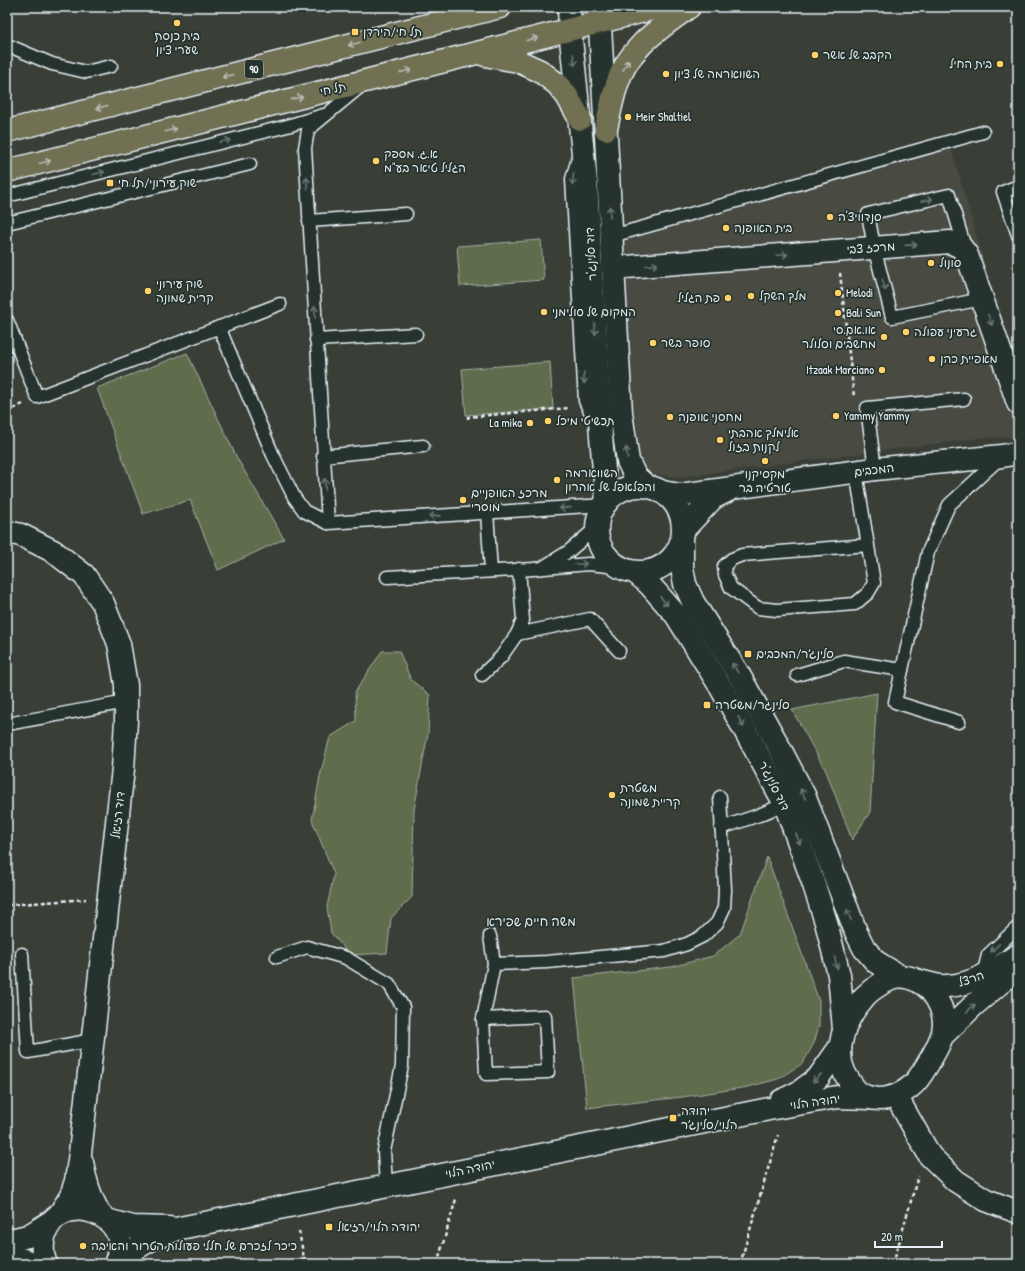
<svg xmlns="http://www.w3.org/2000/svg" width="1025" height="1271" font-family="'Patrick Hand','Playpen Sans Hebrew',sans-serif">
	<rect width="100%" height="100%" fill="#393f37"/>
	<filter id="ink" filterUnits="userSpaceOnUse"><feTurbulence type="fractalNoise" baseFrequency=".025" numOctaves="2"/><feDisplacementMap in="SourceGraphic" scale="8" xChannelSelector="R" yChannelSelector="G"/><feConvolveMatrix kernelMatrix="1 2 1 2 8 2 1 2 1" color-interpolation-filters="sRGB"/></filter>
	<g filter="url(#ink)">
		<path fill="#494b42" d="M951,148L996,304L1018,367V437H987L678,477L656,474L643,468L633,444L624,241L842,177Z"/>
		<g fill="#5e6d4e" stroke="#a3afa3">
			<path d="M541,240L544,280L460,286L457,246Z"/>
			<path d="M187,353L237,458L284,539L218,570L190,500L143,514L97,388Z"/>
			<path d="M550,362L553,409L466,415L462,369Z"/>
			<path d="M382,651H399L411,680L430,695L428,733L414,810L412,897L391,918L387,953L350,955L331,933L327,907L334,874L312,820L320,776L330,737L356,721L355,692Z"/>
			<path d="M877,693L870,812L852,840L826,771L792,710Z"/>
			<path d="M767,857L819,1001V1026L814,1043L803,1063L778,1079L748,1087L682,1097L587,1108L574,978L671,967L713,956L740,934Z"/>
		</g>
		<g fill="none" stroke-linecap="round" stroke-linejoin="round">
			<defs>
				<g id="lane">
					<path d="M7,45L52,64L86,72L111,66"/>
					<path d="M578,158L572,179L585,401L595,422"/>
					<path d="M1018,186L1003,192L1018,235"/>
					<path d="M7,196L287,126L324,115"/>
					<path d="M309,221L406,214"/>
					<path d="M7,223L250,164"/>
					<path d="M612,236L983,132"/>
					<path d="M966,251L949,195L868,214L874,247L892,317L982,299"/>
					<path d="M7,320L37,397L280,304"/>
					<path d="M219,327L273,455L294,497L304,511L328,523L604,505"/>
					<path d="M316,340L416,334"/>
					<path d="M323,456L423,446"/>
					<path d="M875,469L867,408L964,399"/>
					<path d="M856,472L874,583L868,593L855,604L777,610L758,608L731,588L725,575L724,566L732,559L742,555L868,545"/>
					<path d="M487,513L491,571"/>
					<path d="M328,523L305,148L308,130L361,86"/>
					<path d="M545,566L569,551L597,527"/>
					<path d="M387,577L533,569L588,564L619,567"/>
					<path d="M517,634L590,619L619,651"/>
					<path d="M482,675L501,657L517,634L523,620L519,569"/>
					<path d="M797,675L844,661L902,670"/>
					<path d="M959,722L895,702L928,552L949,505L1000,458"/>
					<path d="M7,724L126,702"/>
					<path d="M721,828L759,815L785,804"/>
					<path d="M490,936L494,964L547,962L664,951L687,944L703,936L717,923L724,908L725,890L720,797"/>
					<path d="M22,954L28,1052L93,1040"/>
					<path d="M277,957L307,947L346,958L389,984L403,1007L402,1066L384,1151L386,1186"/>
					<path d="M983,975L988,955L1018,927"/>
					<path d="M545,1016L548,1072L486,1074L483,1019Z"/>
					<path d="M483,1019L494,964"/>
				</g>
				<g id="street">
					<path d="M613,268L950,242L961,247L967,255L1018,403"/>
					<path d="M662,492L680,495L875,469L1002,456L1018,453"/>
					<path d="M684,529L713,498L727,491"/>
					<path d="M7,532L21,535L53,551L84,575L103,603L119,644L126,685V721L123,769L80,1153L76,1181L71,1196L59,1215"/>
					<path d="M896,1096L930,1156L956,1181L986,1200L1018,1212"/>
					<path d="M82,1162C85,1181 90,1197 99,1213"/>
				</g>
				<g id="secondary">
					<path d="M569,7L570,30L586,182L601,437L607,502"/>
					<path d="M599,7L621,413L628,461L635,476L646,486"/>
					<circle cx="640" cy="529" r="43"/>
					<path d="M682,543V568L685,584L693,602L739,675L777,743L804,795L856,932L864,948L876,962L899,976"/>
					<path d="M636,573L649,584L676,615L720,686L742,725L785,804L813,882L826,922L839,975L844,1029"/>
					<path d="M899,976C912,977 922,981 931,991C939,1001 944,1012 944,1024C944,1035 938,1046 933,1055C921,1076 913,1092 888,1098C878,1100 868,1099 859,1093C854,1089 851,1084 848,1079C830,1052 846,1017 865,996C874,987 887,980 899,976Z"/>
					<path d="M919,981C928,983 939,987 947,986C973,985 997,969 1018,955"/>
					<path d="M943,1035L974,1005L1018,968"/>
					<path d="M781,1101L799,1092L818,1078L840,1047"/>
					<path d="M110,1221L133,1227L169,1228"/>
					<path d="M7,1241L28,1236L52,1221"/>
					<path d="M7,1254L35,1264"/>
					<path d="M46,1264C42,1255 42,1246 44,1237C57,1186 139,1213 116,1264"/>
					<path d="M119,1264L133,1250L150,1240L180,1228L769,1109L837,1097L870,1098"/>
				</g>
				<g id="highway">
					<path d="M485,55L518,61L540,71L557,84L567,96L580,119"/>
					<path d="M606,129C609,114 612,99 617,84C628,48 660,28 689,7"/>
					<path d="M7,131L500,7"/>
					<path d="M7,171L660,7"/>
				</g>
			</defs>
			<use href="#lane" stroke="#e8f1f8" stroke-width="15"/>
			<use href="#street" stroke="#e8f1f8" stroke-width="25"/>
			<use href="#secondary" stroke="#e8f1f8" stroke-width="25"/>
			<use href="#highway" stroke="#e8f1f8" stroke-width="25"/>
			<g stroke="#e8f1f8" stroke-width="2.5" stroke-dasharray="4 3" stroke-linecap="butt">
				<path d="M840,273L854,397"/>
				<path d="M7,412L23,404"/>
				<path d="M468,419V417L569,408"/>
				<path d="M474,491V497"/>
				<path d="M7,905L86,899"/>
				<path d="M299,1231L305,1264"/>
				<path d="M437,1264L456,1199"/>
				<path d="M740,1264L778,1135"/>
				<path d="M893,1264L918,1176"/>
			</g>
			<use href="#lane" stroke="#26332d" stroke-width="12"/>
			<use href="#street" stroke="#26332d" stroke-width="22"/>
			<use href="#secondary" stroke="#26332d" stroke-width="22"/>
			<use href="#highway" stroke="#716f52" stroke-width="22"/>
		</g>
		<defs><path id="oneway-shaft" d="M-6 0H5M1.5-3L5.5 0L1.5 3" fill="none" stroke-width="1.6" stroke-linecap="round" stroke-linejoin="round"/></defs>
		<g stroke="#b8bdb6">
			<use href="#oneway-shaft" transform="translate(532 39) rotate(-14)"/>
			<use href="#oneway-shaft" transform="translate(354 44) rotate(166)"/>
			<use href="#oneway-shaft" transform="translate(626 65) rotate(-61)"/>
			<use href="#oneway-shaft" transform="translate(406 71) rotate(-14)"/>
			<use href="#oneway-shaft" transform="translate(228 76) rotate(166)"/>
			<use href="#oneway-shaft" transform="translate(297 98) rotate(-14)"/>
			<use href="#oneway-shaft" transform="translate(102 107) rotate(166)"/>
			<use href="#oneway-shaft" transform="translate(171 130) rotate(-14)"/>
			<use href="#oneway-shaft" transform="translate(45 162) rotate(-14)"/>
		</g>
		<g stroke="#6a7674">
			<use href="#oneway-shaft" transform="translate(574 60) rotate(83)"/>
			<use href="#oneway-shaft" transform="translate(225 141) rotate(-14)"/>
			<use href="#oneway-shaft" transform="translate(99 173) rotate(-14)"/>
			<use href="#oneway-shaft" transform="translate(573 179) rotate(96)"/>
			<use href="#oneway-shaft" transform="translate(307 183) rotate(-94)"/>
			<use href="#oneway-shaft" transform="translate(927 200) rotate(-13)"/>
			<use href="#oneway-shaft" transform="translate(610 212) rotate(-93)"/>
			<use href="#oneway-shaft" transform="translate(911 245) rotate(-4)"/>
			<use href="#oneway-shaft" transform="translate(782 255) rotate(-5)"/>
			<use href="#oneway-shaft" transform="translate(652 265) rotate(-5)"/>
			<use href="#oneway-shaft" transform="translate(884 285) rotate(75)"/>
			<use href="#oneway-shaft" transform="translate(315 312) rotate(-93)"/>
			<use href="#oneway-shaft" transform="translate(990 320) rotate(71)"/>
			<use href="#oneway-shaft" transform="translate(595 329) rotate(87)"/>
			<use href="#oneway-shaft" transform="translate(584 378) rotate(87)"/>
			<use href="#oneway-shaft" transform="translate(627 453) rotate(-99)"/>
			<use href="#oneway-shaft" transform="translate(325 484) rotate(-94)"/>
			<use href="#oneway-shaft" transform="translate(565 508) rotate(176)"/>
			<use href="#oneway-shaft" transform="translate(435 516) rotate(176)"/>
			<use href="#oneway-shaft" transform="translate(581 564) rotate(-3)"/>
			<use href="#oneway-shaft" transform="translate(664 601) rotate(50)"/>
			<use href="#oneway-shaft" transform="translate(735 668) rotate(-122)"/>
			<use href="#oneway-shaft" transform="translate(741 722) rotate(61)"/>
			<use href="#oneway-shaft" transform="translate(803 794) rotate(-115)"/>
			<use href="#oneway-shaft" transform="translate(798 839) rotate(69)"/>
			<use href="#oneway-shaft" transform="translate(849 915) rotate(-112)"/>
			<use href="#oneway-shaft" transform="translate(995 948) rotate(137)"/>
			<use href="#oneway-shaft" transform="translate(836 963) rotate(76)"/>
			<use href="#oneway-shaft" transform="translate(971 1008) rotate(-43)"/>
			<use href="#oneway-shaft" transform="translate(817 1078) rotate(136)"/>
		</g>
	</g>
	<g fill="#ffd166" stroke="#26332d" stroke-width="1.5">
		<circle cx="177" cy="23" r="4"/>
		<rect x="351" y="28" width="8" height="8" rx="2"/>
		<circle cx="815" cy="55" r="4"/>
		<circle cx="1000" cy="64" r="4"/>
		<circle cx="666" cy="74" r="4"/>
		<circle cx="628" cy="117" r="4"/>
		<circle cx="376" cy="161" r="4"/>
		<rect x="106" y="179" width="8" height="8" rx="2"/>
		<circle cx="830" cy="217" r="4"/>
		<circle cx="726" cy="228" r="4"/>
		<circle cx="931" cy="263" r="4"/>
		<circle cx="148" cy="291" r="4"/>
		<circle cx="838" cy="293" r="4"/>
		<circle cx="751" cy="296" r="4"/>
		<circle cx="728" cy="298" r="4"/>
		<circle cx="544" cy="312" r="4"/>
		<circle cx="838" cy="313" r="4"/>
		<circle cx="906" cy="332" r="4"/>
		<circle cx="884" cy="337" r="4"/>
		<circle cx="653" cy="343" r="4"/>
		<circle cx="932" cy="359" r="4"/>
		<circle cx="882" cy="370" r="4"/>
		<circle cx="836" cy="416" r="4"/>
		<circle cx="670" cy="417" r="4"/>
		<circle cx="548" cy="421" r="4"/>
		<circle cx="530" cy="423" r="4"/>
		<circle cx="720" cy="440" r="4"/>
		<circle cx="765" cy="461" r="4"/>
		<circle cx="557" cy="480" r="4"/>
		<circle cx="463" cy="500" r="4"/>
		<rect x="744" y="650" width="8" height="8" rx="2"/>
		<rect x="703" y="701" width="8" height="8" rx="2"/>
		<circle cx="612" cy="795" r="4"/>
		<rect x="669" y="1114" width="8" height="8" rx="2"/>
		<rect x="325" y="1223" width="8" height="8" rx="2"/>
		<circle cx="83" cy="1246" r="4"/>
	</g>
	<g text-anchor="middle" stroke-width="3.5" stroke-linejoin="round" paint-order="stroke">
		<rect fill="#26332d" stroke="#aeb8bb" stroke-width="1" x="245" y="60" width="18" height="18" rx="3"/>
		<g font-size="11" font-weight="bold" fill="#e8f1f8">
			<text x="254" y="73">90</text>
		</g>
		<g font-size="12" fill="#e8f1f8" stroke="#26332d" text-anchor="start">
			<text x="363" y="36">תל חי/הירדן</text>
			<text x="177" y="40" text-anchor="middle">בית כנסת<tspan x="177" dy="14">שערי ציון</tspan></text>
			<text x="823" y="59">הקבב של אשר</text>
			<text x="992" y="68" text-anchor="end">בית החיל</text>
			<text x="674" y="78">השווארמה של ציון</text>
			<text x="636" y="121">Meir Shaltiel</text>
			<text x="384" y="158">א.ג. מספק<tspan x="384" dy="14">הגליל טיאר בע"מ</tspan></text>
			<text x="118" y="187">שוק עירוני/תל חי</text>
			<text x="838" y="221">סנדוויצ'ה</text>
			<text x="734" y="232">בית האופנה</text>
			<text x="939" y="267">סונול</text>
			<text x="156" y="288">שוק עירוני<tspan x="156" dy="14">קרית שמונה</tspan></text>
			<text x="846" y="297">Melodi</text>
			<text x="759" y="300">מלך השקל</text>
			<text x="720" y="302" text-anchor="end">פת הגליל</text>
			<text x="552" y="316">המקום של סולימני</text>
			<text x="846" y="317">Bali Sun</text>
			<text x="876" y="334" text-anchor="end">או.אם.סי<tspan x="876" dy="14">מחשבים וסלולר</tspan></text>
			<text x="914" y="336">גרעיני עפולה</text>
			<text x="661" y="347">סופר בשר</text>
			<text x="940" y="363">מאפיית כהן</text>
			<text x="874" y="374" text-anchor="end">Itzaak Marciano</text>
			<text x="844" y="420">Yammy Yammy</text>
			<text x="678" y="421">מחסני אופנה</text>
			<text x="556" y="425">תכשיטי מיכל</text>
			<text x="522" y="427" text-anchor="end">La mika</text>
			<text x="728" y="437">אלימלך אהבתי<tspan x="728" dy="14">לקנות בזול</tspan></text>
			<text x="565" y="477">השווארמה<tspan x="565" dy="14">והפלאפל של אהרון</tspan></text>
			<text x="765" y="478" text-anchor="middle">מקסיקנו<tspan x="765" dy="14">טורטיה בר</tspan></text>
			<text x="471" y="497">מרכז האופניים<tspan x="471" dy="14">מוסרי</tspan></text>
			<text x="756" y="658">סלינג׳ר/המכבים</text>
			<text x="715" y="709">סלינגר/משטרה</text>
			<text x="620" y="792">משטרת<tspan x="620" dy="14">קריית שמונה</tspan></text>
			<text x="681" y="1115">יהודה<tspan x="681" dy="14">הלוי/סלינג׳ר</tspan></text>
			<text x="337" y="1231">יהודה הלוי/רזיאל</text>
			<text x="91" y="1250">כיכר לזכרם של חללי פעולות הטרור והאיבה</text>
		</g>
		<g font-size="12" fill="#e8f1f8" stroke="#26332d">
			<text transform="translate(333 89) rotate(-14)" y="4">תל חי</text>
			<text transform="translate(871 248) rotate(-4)" y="4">מרכז צבי</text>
			<text transform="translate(591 254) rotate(-93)" y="4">דוד סלינג'ר</text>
			<text transform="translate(874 470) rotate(-7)" y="4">המכבים</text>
			<text transform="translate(774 786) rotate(63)" y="4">דוד סלינג'ר</text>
			<text transform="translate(118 815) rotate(-84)" y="4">דוד רזיאל</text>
			<text transform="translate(971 979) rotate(-19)" y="4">הרצל</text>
			<text transform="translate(815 1102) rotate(-8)" y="4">יהודה הלוי</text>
			<text transform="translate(470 1169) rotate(-12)" y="4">יהודה הלוי</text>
		</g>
		<g font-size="13" fill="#e8f1f8" stroke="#26332d">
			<text x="531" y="926">משה חיים שפירא</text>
		</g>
	</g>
	<rect width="1025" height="1271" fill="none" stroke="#26332d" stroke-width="24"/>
	<rect x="12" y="12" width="1001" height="1247" fill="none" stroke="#e8f1f8" stroke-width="1.5" filter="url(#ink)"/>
	<path d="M875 1241v6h67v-6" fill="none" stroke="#e8f1f8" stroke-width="2"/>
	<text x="881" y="1241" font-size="12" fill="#e8f1f8" stroke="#26332d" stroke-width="3" paint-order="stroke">20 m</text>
</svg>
